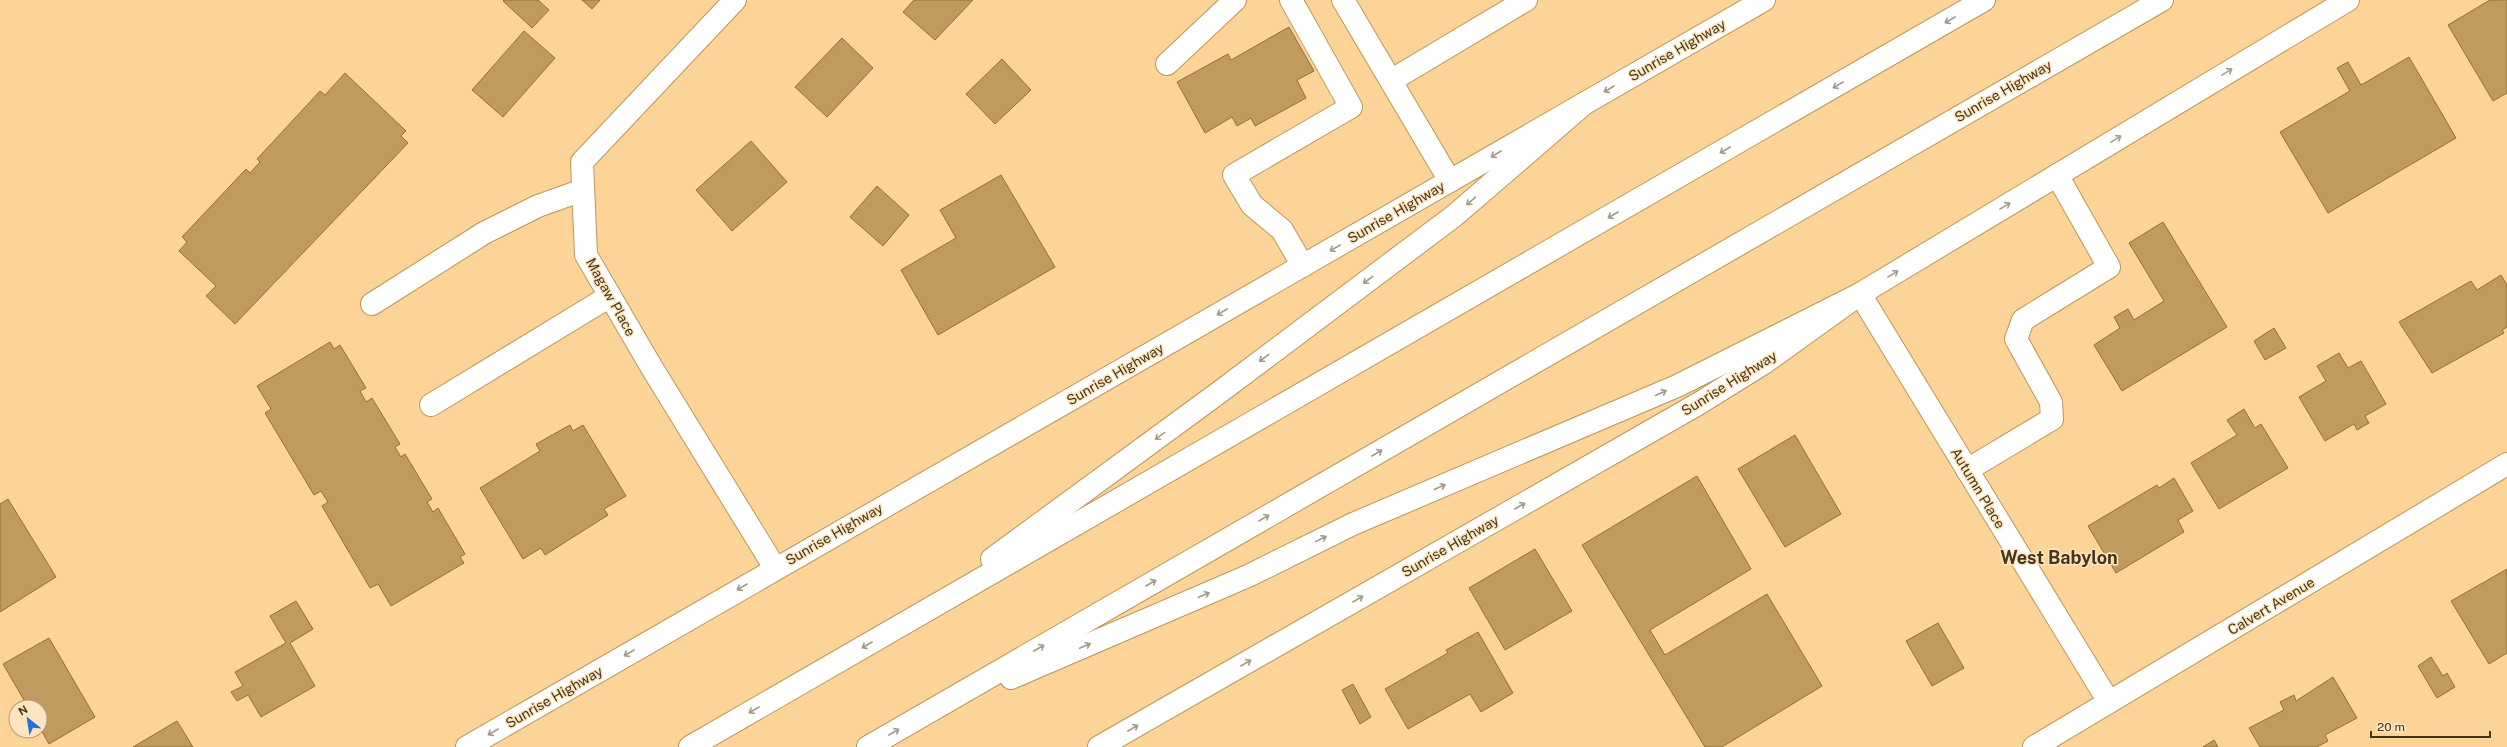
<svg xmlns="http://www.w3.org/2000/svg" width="2507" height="747" font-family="'Public Sans',sans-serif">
	<rect width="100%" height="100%" fill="#fdd497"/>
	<g fill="#c09a5e" stroke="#957034">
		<path d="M504,0H538L549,10L532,28L503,1Z"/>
		<path d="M582,0H600L592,9Z"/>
		<path d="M914,0H973L935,40L903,12Z"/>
		<path d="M2490,0H2507V93L2493,101L2448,25Z"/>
		<path d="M1289,27L1314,71L1297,80L1306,98L1255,126L1251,118L1237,126L1232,117L1205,133L1177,82L1228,54L1231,60Z"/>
		<path d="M524,31L555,58L503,117L472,90Z"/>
		<path d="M842,38L873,68L827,117L795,87Z"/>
		<path d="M2409,57L2456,138L2328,213L2280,132L2350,91L2337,68L2348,62L2361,85Z"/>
		<path d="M1002,59L1031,90L995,124L966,94Z"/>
		<path d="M345,73L406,131L401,136L408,143L235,324L206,296L216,286L179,251L187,242L182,237L246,169L250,173L260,162L257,159L320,91L325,95Z"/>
		<path d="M751,141L787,182L732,231L696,190Z"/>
		<path d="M1001,175L1055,267L938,335L901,270L956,238L940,210Z"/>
		<path d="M877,186L909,215L883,246L850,217Z"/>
		<path d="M2163,222L2227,327L2122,391L2094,345L2120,328L2114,317L2128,309L2134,320L2164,301L2129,243Z"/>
		<path d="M2501,275L2507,285V327L2502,330L2504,333L2432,373L2399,322L2471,281L2477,290Z"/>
		<path d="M2274,328L2286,348L2265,360L2254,341Z"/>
		<path d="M330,342L334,349L340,345L366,388L360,391L366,402L372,398L400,444L395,447L401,457L405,454L432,499L427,502L433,512L438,508L465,554L460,557L464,563L391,606L378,584L370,588L322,506L328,502L321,491L314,495L265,413L271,409L257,386Z"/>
		<path d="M2339,353L2348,368L2361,361L2386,404L2365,416L2369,423L2357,430L2354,424L2325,441L2299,397L2326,381L2317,366Z"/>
		<path d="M2244,409L2255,428L2261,424L2288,468L2219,509L2191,463L2237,435L2227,420Z"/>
		<path d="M570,425L573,431L583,425L626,496L604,509L608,515L545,555L541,548L523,559L480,488L540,451L536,444Z"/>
		<path d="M1795,435L1841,514L1785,547L1738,469Z"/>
		<path d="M1697,476L1751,569L1650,630L1665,655L1767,594L1822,686L1722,747H1705L1582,545Z"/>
		<path d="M2174,478L2193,511L2178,520L2184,532L2116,573L2088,526L2157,485L2159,488Z"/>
		<path d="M8,499L56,577L0,612V504Z"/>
		<path d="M1535,549L1572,611L1505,650L1469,588Z"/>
		<path d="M2507,569V653L2489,664L2451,601Z"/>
		<path d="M296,601L313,629L290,643L315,686L261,717L248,695L237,701L231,692L243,686L235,672L286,643L270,616Z"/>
		<path d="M1938,623L1964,668L1932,686L1906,641Z"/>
		<path d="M1478,632L1513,693L1481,712L1470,694L1408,729L1385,689L1448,653L1446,650Z"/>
		<path d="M49,638L95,717L49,744L40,728V707H28L3,664Z"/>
		<path d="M2431,657L2443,676L2447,673L2455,687L2437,698L2418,666Z"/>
		<path d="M2333,677L2357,718L2325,735L2328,741L2317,747H2260L2249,728L2284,710L2280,702L2294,695L2296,701Z"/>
		<path d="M1353,684L1371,717L1360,724L1342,690Z"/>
		<path d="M177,721L193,747H133Z"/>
		<path d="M2214,740L2218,747H2203Z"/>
	</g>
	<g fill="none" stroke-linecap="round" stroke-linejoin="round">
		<defs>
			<g id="minor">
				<path d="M735,0L582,162L586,255L652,368L775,568"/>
				<path d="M1291,0L1351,107L1234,175L1252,205L1282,230L1303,266"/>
				<path d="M1343,0L1450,181"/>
				<path d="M1167,64L1235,0"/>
				<path d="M1392,80L1526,0"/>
				<path d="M1860,294L2109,702"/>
				<path d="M372,304L484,233L538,206L583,190"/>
				<path d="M431,405L610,296"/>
				<path d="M1967,470L2052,419L2051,402L2016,339L2023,320L2109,267L2057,175"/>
				<path d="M2034,747L2507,464"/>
			</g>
			<g id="major">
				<path d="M467,747L1764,0"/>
				<path d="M1099,747L1698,404L1764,363L1860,294L2348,0"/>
			</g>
			<g id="highway">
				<path d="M992,559L1217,394L1454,216L1585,103"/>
				<path d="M1011,678L1248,576L1353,524L1677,386L1860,294"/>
				<path d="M690,747L1984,0"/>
				<path d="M868,747L2162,0"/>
			</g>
		</defs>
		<use href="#minor" stroke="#bc965a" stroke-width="24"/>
		<use href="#major" stroke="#bc965a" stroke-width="24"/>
		<use href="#highway" stroke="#bc965a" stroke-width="24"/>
		<use href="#minor" stroke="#fff" stroke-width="22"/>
		<use href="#major" stroke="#fff" stroke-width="22"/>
		<use href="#highway" stroke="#fff" stroke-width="22"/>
	</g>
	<defs><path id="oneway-shaft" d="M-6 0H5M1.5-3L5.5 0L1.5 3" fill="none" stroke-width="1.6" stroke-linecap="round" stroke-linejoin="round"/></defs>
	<g stroke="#a29a8d">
		<use href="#oneway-shaft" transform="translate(1950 20) rotate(150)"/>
		<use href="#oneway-shaft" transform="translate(2227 72) rotate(-31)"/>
		<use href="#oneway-shaft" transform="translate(1838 85) rotate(150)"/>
		<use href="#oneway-shaft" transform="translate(1609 89) rotate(150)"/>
		<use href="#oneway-shaft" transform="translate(2116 139) rotate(-31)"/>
		<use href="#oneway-shaft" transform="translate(1725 150) rotate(150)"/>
		<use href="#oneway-shaft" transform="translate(1496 154) rotate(150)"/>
		<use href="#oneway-shaft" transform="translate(1471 201) rotate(139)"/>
		<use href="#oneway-shaft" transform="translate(2005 206) rotate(-31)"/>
		<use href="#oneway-shaft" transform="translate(1613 215) rotate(150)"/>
		<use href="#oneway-shaft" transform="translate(1335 248) rotate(150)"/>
		<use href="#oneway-shaft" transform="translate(1893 274) rotate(-31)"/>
		<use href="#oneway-shaft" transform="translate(1368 280) rotate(143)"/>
		<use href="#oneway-shaft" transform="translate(1222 312) rotate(150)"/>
		<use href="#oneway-shaft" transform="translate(1264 358) rotate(143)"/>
		<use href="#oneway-shaft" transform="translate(1661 393) rotate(-24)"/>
		<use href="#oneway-shaft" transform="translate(1160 436) rotate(144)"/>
		<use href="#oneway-shaft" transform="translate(1377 453) rotate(-30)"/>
		<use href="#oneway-shaft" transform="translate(1440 487) rotate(-23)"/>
		<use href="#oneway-shaft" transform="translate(1520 506) rotate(-30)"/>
		<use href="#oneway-shaft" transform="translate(1264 518) rotate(-30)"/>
		<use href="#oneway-shaft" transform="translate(1321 539) rotate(-26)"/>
		<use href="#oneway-shaft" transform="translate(1151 583) rotate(-30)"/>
		<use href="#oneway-shaft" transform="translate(742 587) rotate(150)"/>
		<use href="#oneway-shaft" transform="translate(1204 595) rotate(-23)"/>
		<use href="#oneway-shaft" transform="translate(1358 599) rotate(-30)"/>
		<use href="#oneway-shaft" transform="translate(867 645) rotate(150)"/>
		<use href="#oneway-shaft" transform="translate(1085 646) rotate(-23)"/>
		<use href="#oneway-shaft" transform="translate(1039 648) rotate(-30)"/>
		<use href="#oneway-shaft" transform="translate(629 653) rotate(150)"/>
		<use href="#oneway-shaft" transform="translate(1246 663) rotate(-30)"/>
		<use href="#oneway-shaft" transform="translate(754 710) rotate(150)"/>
		<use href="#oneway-shaft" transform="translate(1133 728) rotate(-30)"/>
		<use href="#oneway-shaft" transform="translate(493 732) rotate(150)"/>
		<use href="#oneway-shaft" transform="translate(894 732) rotate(-30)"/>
	</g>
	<g text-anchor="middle" stroke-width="3" stroke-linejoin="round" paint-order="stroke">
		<g font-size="14" fill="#44351b" stroke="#fde5c0">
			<text transform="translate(1677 50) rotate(-30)" y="5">Sunrise Highway</text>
			<text transform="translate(2003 91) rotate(-30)" y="5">Sunrise Highway</text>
			<text transform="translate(1396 212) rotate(-30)" y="5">Sunrise Highway</text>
			<text transform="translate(611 297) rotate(61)" y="5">Magaw Place</text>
			<text transform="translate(1115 374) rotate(-30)" y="5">Sunrise Highway</text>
			<text transform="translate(1729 383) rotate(-32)" y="5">Sunrise Highway</text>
			<text transform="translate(1978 488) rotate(59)" y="5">Autumn Place</text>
			<text transform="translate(834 534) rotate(-30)" y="5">Sunrise Highway</text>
			<text transform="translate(1450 546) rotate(-30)" y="5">Sunrise Highway</text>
			<text transform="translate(2271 606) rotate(-31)" y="5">Calvert Avenue</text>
			<text transform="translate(554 697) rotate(-30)" y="5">Sunrise Highway</text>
		</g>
		<g font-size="18" font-weight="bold" fill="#44351b" stroke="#fde5c0">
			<text x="2059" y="564">West Babylon</text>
		</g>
	</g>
	<g transform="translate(28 719) rotate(330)"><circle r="19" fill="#fde5c0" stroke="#b39f7e"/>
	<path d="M0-3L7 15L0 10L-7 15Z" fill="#2371dc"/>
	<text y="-6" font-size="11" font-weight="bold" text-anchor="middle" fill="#44351b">N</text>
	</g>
	<path d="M2371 731v6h119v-6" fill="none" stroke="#44351b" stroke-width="2"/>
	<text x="2377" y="731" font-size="12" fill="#44351b" stroke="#fde5c0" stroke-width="3" paint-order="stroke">20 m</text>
</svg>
